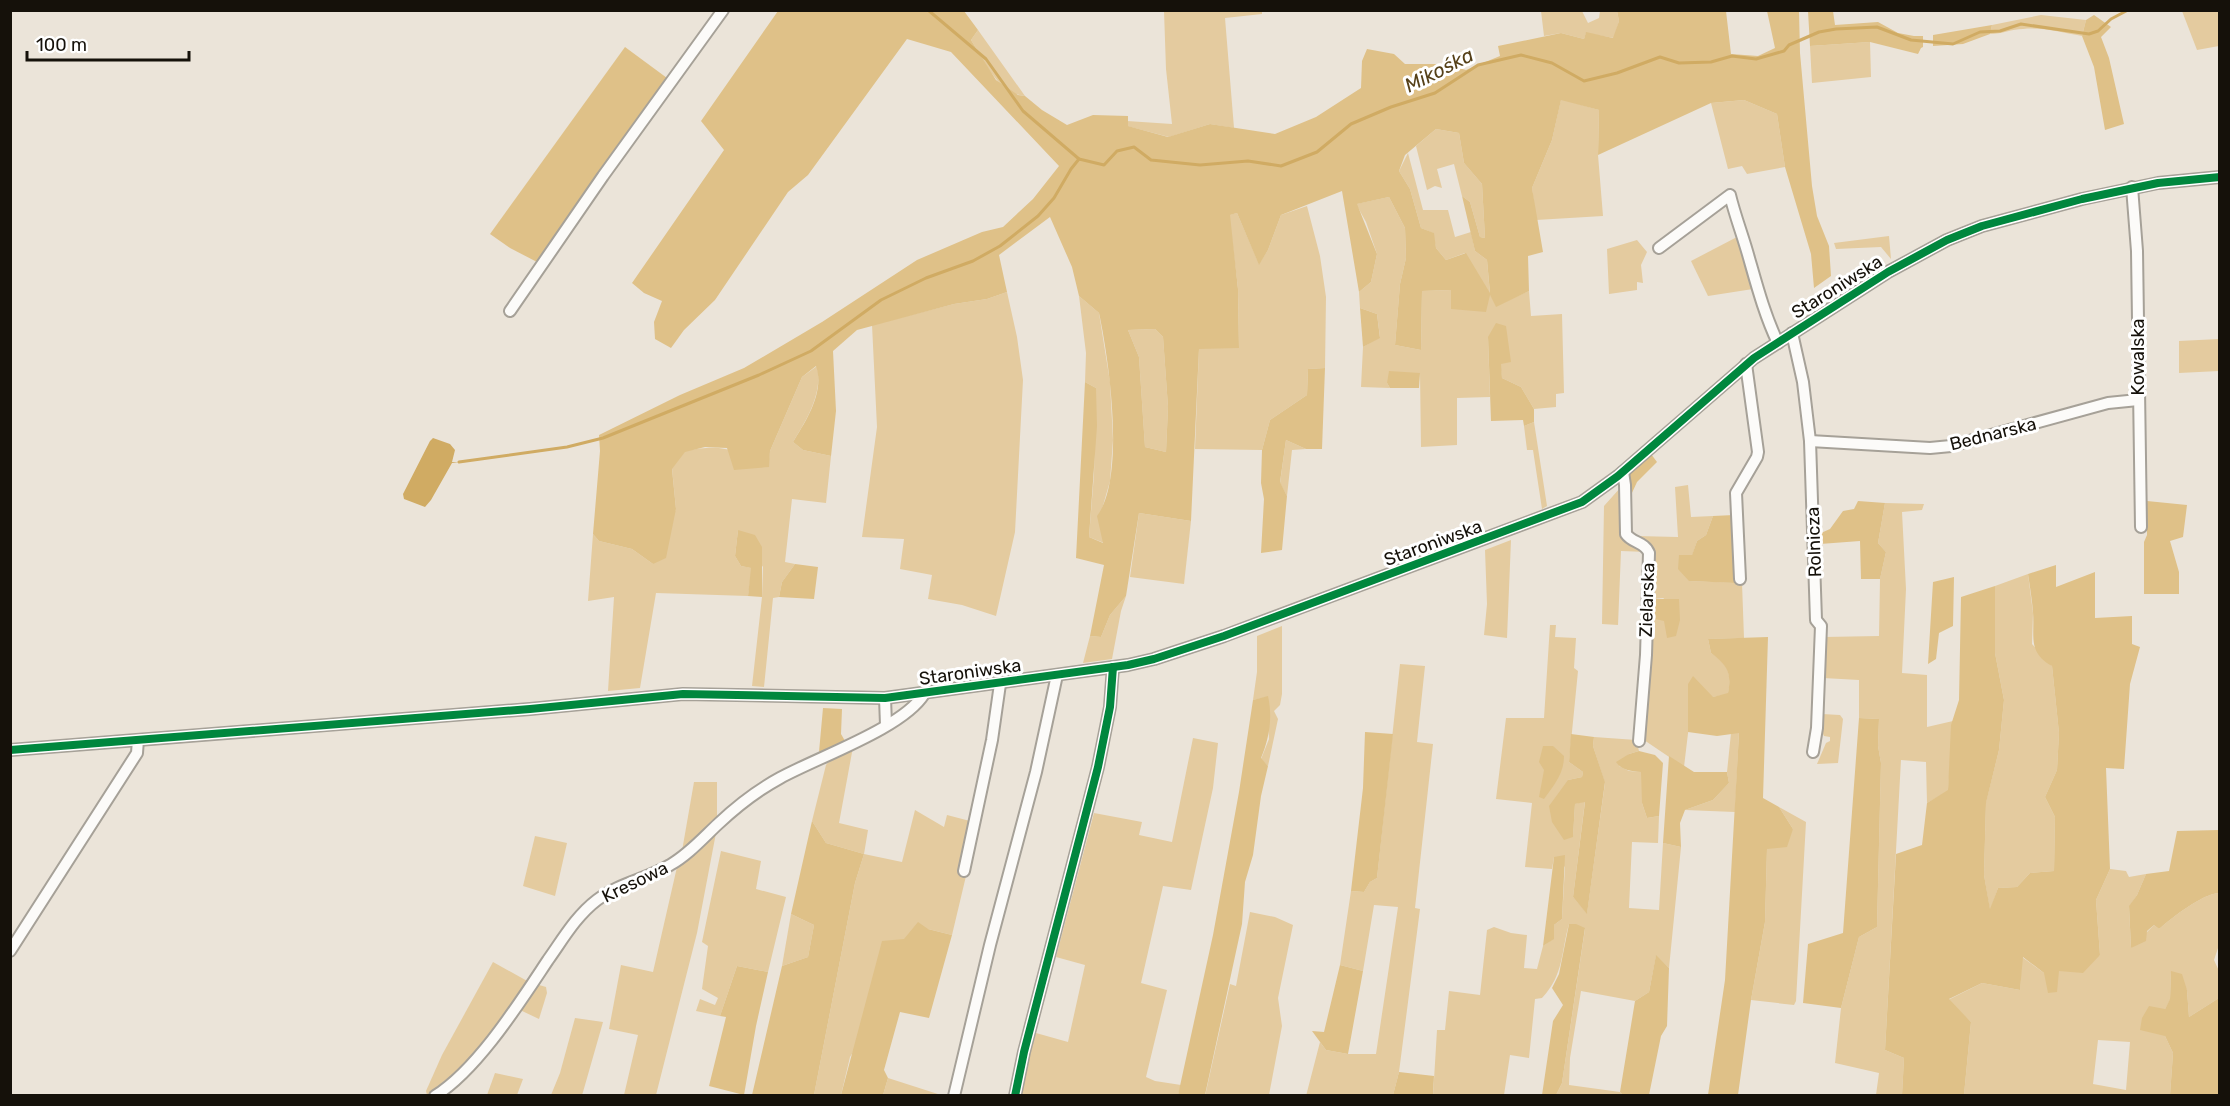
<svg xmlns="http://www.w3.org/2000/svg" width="2230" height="1106" font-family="Rubik,sans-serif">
	<rect width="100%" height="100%" fill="#ebe4d9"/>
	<g fill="#e4cb9f" fill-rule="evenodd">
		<path d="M1164,11H1262V14L1225,18L1234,128L1210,124L1169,137L1127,126V121L1172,124L1166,69Z"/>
		<path d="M1541,11H1582L1588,23L1599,18L1600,11H1617L1619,21L1614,38L1586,33L1584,39L1561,33L1544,36Z"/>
		<path d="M2182,11H2219V46L2197,50Z"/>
		<path d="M2041,15L2086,20L2082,36C2063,33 2043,27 2023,29C2012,29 2002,34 1990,34L1992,25Z"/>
		<path d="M978,30L1025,96C998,94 984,60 971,40Z"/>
		<path d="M1870,42L1871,77L1812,83L1810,46Z"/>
		<path d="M1561,99L1599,110L1598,155L1603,216L1536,220L1532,188L1552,140Z"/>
		<path d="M1744,100L1777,114L1785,167L1747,174L1742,166L1728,169L1711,103Z"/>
		<path d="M1436,129L1459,133L1464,163L1482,184L1485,238L1480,237L1470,202L1462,196L1454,164L1437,169L1442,188L1435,186L1427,190L1416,146Z"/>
		<path d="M1408,153L1423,210H1448L1455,237L1471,232L1475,251L1487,260L1490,294L1496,306L1529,291L1531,316L1562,314L1564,393L1556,394V407L1534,409L1521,387L1502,378L1500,363L1488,337L1490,397L1457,398V445L1421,447L1420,373L1387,383L1390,388L1361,387L1363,347L1380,337L1377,314L1360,308L1359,292L1371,282L1377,254L1366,222L1356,204L1389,197L1405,228L1406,258L1400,284L1395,345L1421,350L1422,291L1451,290V309H1456L1465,253L1446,260L1436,248L1433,233L1421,228L1410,189L1399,171Z"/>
		<path d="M1307,206L1320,256L1326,297L1325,368L1308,369L1307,395L1270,420L1262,450L1195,449L1199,348H1239L1238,288L1229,215L1237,213L1259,264L1268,250L1281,215Z"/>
		<path d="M1889,236L1891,259L1881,247L1836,249L1834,243Z"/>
		<path d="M1737,237L1753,289L1708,296L1691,261Z"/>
		<path d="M1637,240L1647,252L1641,265L1643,283L1637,282V290L1609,294L1607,249Z"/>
		<path d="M1007,292L1017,337L1023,380L1015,532L996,616L962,605L928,599L932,575L900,569L904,539L862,537L877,427L872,325L954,304L987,299Z"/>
		<path d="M1079,296L1099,313L1110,382L1113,440L1110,481L1102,509L1104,543L1089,537L1094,474L1096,388L1085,382L1086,353Z"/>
		<path d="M1155,329L1163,337L1168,407L1166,452L1145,447L1139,357L1128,330Z"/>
		<path d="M2219,339V371L2179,373V341Z"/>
		<path d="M817,366C823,393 807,419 793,442L803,450L831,456L826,503L792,499L785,562L795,564L782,582L779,597L773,598L764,687L752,686L762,597L763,567L738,530L735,556L741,566L752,568L748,596L656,593L640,688L608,691L614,597L588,601L593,534L599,541L632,549L653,564L676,509L672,468L685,451C725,443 733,450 768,467L770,451L802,377Z"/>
		<path d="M1534,422L1547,506L1542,509L1533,450H1527L1524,426Z"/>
		<path d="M1286,440L1306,449L1292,450L1287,496L1280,483Z"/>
		<path d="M1688,485L1691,517L1713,516L1706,535L1697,541L1692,556L1689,581L1742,583L1744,638L1708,639L1711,653C1728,665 1732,673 1728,694L1713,697L1689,725L1684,767L1644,740L1651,618L1664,598L1652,599V552L1636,536L1678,537L1675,487Z"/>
		<path d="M1621,487L1620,516L1623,541L1647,552L1621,551L1618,625L1602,624L1604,506Z"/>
		<path d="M1885,503L1924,504L1922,510L1902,512L1906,589L1902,673L1927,675V727L1953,721L1948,791L1927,803L1926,762L1901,760L1885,1050L1904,1058L1902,1095H1876L1879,1073L1835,1063L1841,1008L1859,937L1877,927L1881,763L1878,746L1879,719L1859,718V680L1823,678L1824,637L1879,636L1880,579L1886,552L1878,543Z"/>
		<path d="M1139,513L1191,521L1184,584L1130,577Z"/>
		<path d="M1511,540L1507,638L1484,635L1487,604L1485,550Z"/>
		<path d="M2028,574L2033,613L2032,644L2052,666L2059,733L2057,770L2045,797L2055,817L2054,871L2030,873L2017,887L1998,888L1990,911L1984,875L1986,802L1999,750L2004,700L1995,653V586Z"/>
		<path d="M1126,596L1121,611L1112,659L1083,663L1090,636L1101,637L1110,615Z"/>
		<path d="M1550,625H1556L1555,637L1576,638L1574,668L1578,671L1569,762L1583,772L1582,777L1568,780L1573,836L1575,804L1585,801L1573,897L1587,913L1605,783L1593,746L1594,737L1636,740L1639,751L1629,754L1619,766L1629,771L1642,772V803L1647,818L1659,816L1658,843L1632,842L1629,908L1659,910L1663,843L1681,847L1669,968L1656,956L1649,992L1635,1001L1581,991L1570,1058L1569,1085L1620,1092L1623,1095H1556L1562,1083L1585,929L1569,924C1561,952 1564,975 1542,998L1535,999L1529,1058L1510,1055L1504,1095L1433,1096L1437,1030H1445L1449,991L1480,995L1487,930L1494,927L1511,933L1527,935L1524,968L1537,969L1543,946L1553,939L1554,925L1562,919L1565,867L1554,857L1552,869L1525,867L1532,803L1496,799L1506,718H1544Z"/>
		<path d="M1282,626V694L1280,705L1274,711L1278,719L1268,766L1261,759L1269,739L1267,697L1253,700L1257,672V636Z"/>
		<path d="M1400,664L1425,666L1417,742L1433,744L1415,908L1420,909L1399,1072L1393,1095L1306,1096L1320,1042L1326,1050L1348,1054H1376L1398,907L1374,905L1363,971L1340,965L1351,891L1364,892L1370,882L1377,878Z"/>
		<path d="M1822,714L1840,715L1843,719L1838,763L1817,764L1826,743L1830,741V737L1824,736L1822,732Z"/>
		<path d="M1739,732L1735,812L1685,810L1713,800L1729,783L1727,772L1731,733Z"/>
		<path d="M1193,738L1218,743L1213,788L1191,890L1163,886L1141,983L1167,990L1146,1077L1155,1081L1181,1085L1178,1095L1021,1096L1026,1068L1036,1033L1068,1042L1085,965L1056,957L1094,813L1142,822L1139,835L1172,842Z"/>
		<path d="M853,747L839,823L868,830L864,854L902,862L915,810L944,827L947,815L970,821L960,872L966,876L952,935L928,929L850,1057L841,1095H814L855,883L864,854L826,843L812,821L826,765L832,758Z"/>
		<path d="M694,782H717V818L682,851Z"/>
		<path d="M1779,807L1806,822L1796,1001L1794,1005L1751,1000L1765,922L1767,849L1793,829Z"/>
		<path d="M716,833L697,933L656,1095H624L638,1035L609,1029L621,965L653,972L677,867Z"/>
		<path d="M535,836L567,843L555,896L523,886Z"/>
		<path d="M721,851L761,861L756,889L786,897L768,972L737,966L720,1016L696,1011L700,999L715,1005L718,998L702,989L708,946L702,942Z"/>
		<path d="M2110,869L2126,871L2129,877L2146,874L2137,895L2129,907L2131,948L2154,925L2159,929C2173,917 2202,894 2219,893V945L2214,960L2219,971V998L2189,1017L2187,990L2171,972L2170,1000L2165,1009V1036L2173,1053L2170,1095H1964L1971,1022L1948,1000L1982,983L2020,990L2022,957L2044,973L2059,971L2100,955L2096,900ZM2098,1040L2130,1042L2126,1090L2093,1084Z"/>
		<path d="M1250,912L1275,917L1293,925L1278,998L1282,1026L1269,1095L1205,1096L1230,984L1236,986Z"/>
		<path d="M791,914L814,925L808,957L782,966Z"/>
		<path d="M493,962L529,982C502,1025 468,1065 427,1095L426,1091L442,1055Z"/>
		<path d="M539,985L546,987L547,993L539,1019L520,1010L535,986Z"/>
		<path d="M575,1018L603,1022L583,1092L582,1095H551L560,1073Z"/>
		<path d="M495,1073L523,1079L517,1095H487Z"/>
		<path d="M888,1078L941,1095H883Z"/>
	</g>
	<g fill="#dfc188" fill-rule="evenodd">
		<path d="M1726,11L1731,54L1758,56L1775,48L1767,11H1799L1800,53L1812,186L1817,216L1829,246L1831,276L1814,288L1811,254L1785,167L1777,114L1744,100L1711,103L1598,155L1599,110L1561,100L1552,140L1532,188L1543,252L1528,256L1529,291L1496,307L1490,295L1486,312L1451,309V290L1422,291L1421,350L1395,345L1400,284L1406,258L1405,228L1389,197L1357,204L1377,254L1371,282L1359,292L1342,191L1281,215L1268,250L1259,265L1237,213L1230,215L1238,289L1239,348L1199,349L1191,521L1139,513L1126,596L1110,615L1101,637L1090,636L1104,565L1076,558L1085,382L1096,388L1097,426L1089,537L1103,543L1097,516C1126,478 1109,359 1099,313L1079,296L1072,267L1050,217L999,255L1007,292L987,299L954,304L857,330L833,351L836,411L831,456L803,450L793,442C806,421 825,392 816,366L802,377L770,451L769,467L734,470L727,448L705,447L685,452L672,469L676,509L666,558L653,564L632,549L599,541L593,534L600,451L599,435L680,395L744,368L822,322L917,260L982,232L1003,227L1033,199L1059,166L951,52L907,39L808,175L788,192L715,300L684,330L671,348L655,339L654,322L662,301L644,293L632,283L724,150L701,121L778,11H964L978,30L971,40L996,80L1018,95L1025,96L1042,110L1067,125L1093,115L1128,116V126L1168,137L1210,124L1275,134L1316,117L1361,88L1362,61L1367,49L1394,54L1405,64H1445L1466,70L1500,56L1498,46L1561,33L1584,39L1586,32L1613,38L1619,21L1617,11ZM1436,129L1459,133L1464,163L1482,184L1485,238L1480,237L1470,202L1462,196L1475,251L1487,260L1490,293L1466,253L1446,260L1436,248L1434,233L1421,228L1410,189L1399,171L1405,155ZM1155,329L1163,337L1168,407L1166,452L1145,447L1139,357L1128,330Z"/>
		<path d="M1808,11H1833L1835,25L1878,22L1898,33L1914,36H1923V47L1921,48L1918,54L1870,42L1810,46Z"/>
		<path d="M2094,15L2111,27L2101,37L2109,58L2124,124L2105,130L2094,67L2082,36L2086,20Z"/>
		<path d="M1992,25L1990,34L1963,44L1933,46V35Z"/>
		<path d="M625,47L667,78L537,262L510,248L490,234Z"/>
		<path d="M1360,308L1377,314L1380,338L1363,347Z"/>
		<path d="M1496,323L1506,326L1511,362L1501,364L1502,378L1521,387L1534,409V422L1524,426L1523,420L1491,421L1488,337Z"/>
		<path d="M1325,368L1322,449H1306L1286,440L1280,482L1287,496L1282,550L1261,553L1264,499L1261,483L1262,450L1270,420L1307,395L1308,369Z"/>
		<path d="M1389,371L1420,373L1419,388H1390L1387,383Z"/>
		<path d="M1651,454L1657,462L1637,482L1631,495L1628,488L1629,474Z"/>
		<path d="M1858,501L1885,503L1878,543L1886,552L1880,579H1861L1860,541L1820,544L1821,533L1830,529L1843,511L1854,509Z"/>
		<path d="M2147,501L2187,505L2183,537L2170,541L2179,572V594H2144V542L2147,535Z"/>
		<path d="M1734,515L1735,583L1689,581L1678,569L1679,555H1692L1697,541L1706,535L1713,516Z"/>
		<path d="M738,530L755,535L762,547V597L748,596L751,568L741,566L735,556Z"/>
		<path d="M795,564L818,567L814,599L779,597L782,582Z"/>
		<path d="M2056,565V587L2095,572V618L2132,616V644L2140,647L2130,684L2124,769L2106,768L2110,869L2096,900L2100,955L2083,973L2059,971L2057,992L2048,993L2044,973L2023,957L2020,990L1982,983L1949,999L1971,1022L1964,1095H1902L1904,1058L1885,1050L1896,854L1922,845L1927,803L1948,790L1951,725L1959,700L1961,597L1995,586V653L2004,700L1999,750L1986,803L1984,875L1990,909L1998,888L2017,887L2030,873L2054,871L2055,817L2045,797L2057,770L2059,733L2052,666C2027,652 2035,636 2033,612C2032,600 2030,587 2028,574Z"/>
		<path d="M1954,577L1953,626L1939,633L1936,659L1928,664L1933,582Z"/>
		<path d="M1652,599H1679L1680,620L1676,636L1667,638L1664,621L1651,618Z"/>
		<path d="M1768,637L1763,798L1779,807L1793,829L1787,847L1767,849L1765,922L1751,1000L1738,1095H1708L1725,980L1739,733L1717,736L1688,732V684L1693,676L1713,697L1728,693C1732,673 1727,665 1711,653L1708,639Z"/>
		<path d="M1268,696C1273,718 1269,739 1261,758L1268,766L1261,796L1253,855L1245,882L1242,924L1205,1095H1178L1213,935L1239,792L1253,700Z"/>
		<path d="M823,708L842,709L841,734L845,741L819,752Z"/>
		<path d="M1859,718L1879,719L1878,746L1881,763L1877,927L1859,937L1841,1008L1803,1003L1808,944L1843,933Z"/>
		<path d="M1365,732L1393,734L1377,878L1370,882L1364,892L1351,891L1363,788Z"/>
		<path d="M1571,734L1594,737L1593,746L1605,782L1587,914L1573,897L1585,802L1575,804L1573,837L1564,840L1552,822L1549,806L1568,780L1582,777L1583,772L1569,762Z"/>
		<path d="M1543,746H1553L1564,756C1564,774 1554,785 1544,799L1539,797L1544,770L1539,762Z"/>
		<path d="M1639,751L1655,755L1663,763L1659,816L1647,818L1642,803L1641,772C1632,771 1622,771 1616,762L1629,754Z"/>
		<path d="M1669,756L1694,772H1727L1729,783L1713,800L1685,810L1680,823L1681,847L1663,843Z"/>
		<path d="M812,821L826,843L864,854L855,883L814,1095H752L782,966L808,957L814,925L791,914Z"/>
		<path d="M2219,830V893C2202,894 2173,917 2159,929L2154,925L2147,931L2146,941L2131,948L2129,906L2137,895L2146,874L2169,871L2177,831Z"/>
		<path d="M1565,855L1562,919L1554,925V939L1543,946L1554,857Z"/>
		<path d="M918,922L928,929L952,935L929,1018L900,1012L884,1070L888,1078L883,1095H841L882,941L904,939Z"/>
		<path d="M1569,924H1576L1585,928L1562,1083L1556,1095H1542L1553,1021L1563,1005L1552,988L1559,974Z"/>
		<path d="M1656,955L1669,968L1667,1026L1661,1036L1649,1095H1623L1620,1092L1635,1001L1649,992Z"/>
		<path d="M1340,965L1363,971L1348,1054L1326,1050L1312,1031L1324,1032Z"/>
		<path d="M737,966L768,972L756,1026L744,1095L709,1086L726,1017L720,1016Z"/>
		<path d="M2171,971L2182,974L2187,990L2189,1017L2219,998V1095H2170L2173,1053L2165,1036L2140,1030L2142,1018L2149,1006L2165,1009L2170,999Z"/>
		<path d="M1399,1072L1434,1076L1433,1095H1393Z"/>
	</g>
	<path fill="#d0ab63" d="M433,438L450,444L455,450L452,462H459L452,463L431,500L425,507L404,499L403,494L430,441Z"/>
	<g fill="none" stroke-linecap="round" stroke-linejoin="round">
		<g stroke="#d0ab63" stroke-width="3">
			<path d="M928,10L986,59L1023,111L1079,159L1104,165L1117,151L1134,147L1151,160L1200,165L1248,161L1281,166L1317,152L1351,124L1391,107L1435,93L1478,65L1521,55L1552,63L1584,81L1617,73L1660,57L1679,63L1711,62L1732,56L1756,59L1784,51L1789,45L1819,32L1836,29L1877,27L1911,40L1953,44L1980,32L2000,31L2021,24L2089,34L2098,31L2111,19L2128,10"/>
			<path d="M459,462L567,447L603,438L759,375L811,351L881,300L926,278L973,261L1000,246L1038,216L1054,198L1071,169L1079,159"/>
		</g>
		<defs>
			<g id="minor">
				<path d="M2132,187L2137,251L2141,527"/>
				<path d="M1659,248L1730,195C1735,216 1743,236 1749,258C1757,286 1765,316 1778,343"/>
				<path d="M510,311L603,176L723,10"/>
				<path d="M1792,333L1803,382L1810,441L1816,620L1821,626L1817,728L1813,752"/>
				<path d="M1810,441L1930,448L1951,446L2108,403L2138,400"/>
				<path d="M1623,472L1625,485L1626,534C1632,543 1645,542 1649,553L1646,655L1639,741"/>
				<path d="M1740,579L1736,493L1757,457L1758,452L1746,364"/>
				<path d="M885,698L886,725"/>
				<path d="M10,750L530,709L683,694L885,698L1128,665L1154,659L1224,636L1582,502L1618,476L1754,358L1888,272L1947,240L1982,226L2082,199L2158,183L2220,177"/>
				<path d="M964,871L992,740L1000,684"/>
				<path d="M10,951L137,753L138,740"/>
				<path d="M435,1096C478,1069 520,1002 548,960C563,939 576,916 597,900C619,883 647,879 670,865C688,855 703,838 718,824C737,806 758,790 780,778C818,757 903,728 924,694"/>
				<path d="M954,1096L990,945L1036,772L1057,675"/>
				<path d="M1015,1096L1024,1052L1098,767L1110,707L1113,667"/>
			</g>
		</defs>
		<use href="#minor" stroke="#a6a198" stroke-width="14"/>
		<use href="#minor" stroke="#fcfbf9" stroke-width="10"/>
		<defs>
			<g id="cycleway">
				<path d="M10,750L530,709L683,694L885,698L1128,665L1154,659L1224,636L1582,502L1618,476L1754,358L1888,272L1947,240L1982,226L2082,199L2158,183L2220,177"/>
				<path d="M1015,1096L1024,1052L1098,767L1110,707L1113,667"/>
			</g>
		</defs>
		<use href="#cycleway" stroke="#fff" stroke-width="11"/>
		<use href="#cycleway" stroke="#00873e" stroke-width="8"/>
	</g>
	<g text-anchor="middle" stroke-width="6" stroke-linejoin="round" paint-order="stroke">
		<g font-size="18" fill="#15110a" stroke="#fff">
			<text transform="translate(1837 287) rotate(-32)" y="6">Staroniwska</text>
			<text transform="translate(2138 357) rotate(-90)" y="6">Kowalska</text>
			<text transform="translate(1993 434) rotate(-14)" y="6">Bednarska</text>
			<text transform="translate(1814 542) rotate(-92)" y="6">Rolnicza</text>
			<text transform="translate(1433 543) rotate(-20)" y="6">Staroniwska</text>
			<text transform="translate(1647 600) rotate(-88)" y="6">Zielarska</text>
			<text transform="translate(970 672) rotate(-8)" y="6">Staroniwska</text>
			<text transform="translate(635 882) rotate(-26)" y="6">Kresowa</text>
		</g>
		<g font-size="20" font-style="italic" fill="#554018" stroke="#fff">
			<text transform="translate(1439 70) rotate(-27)" y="7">Mikośka</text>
		</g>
	</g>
	<rect width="2230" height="1106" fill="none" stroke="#15110a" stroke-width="24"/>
	<path d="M27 51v9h162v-9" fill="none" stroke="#15110a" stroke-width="3"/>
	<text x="36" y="51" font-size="18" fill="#15110a" stroke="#ffffff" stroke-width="4.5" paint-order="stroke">100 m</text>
</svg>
